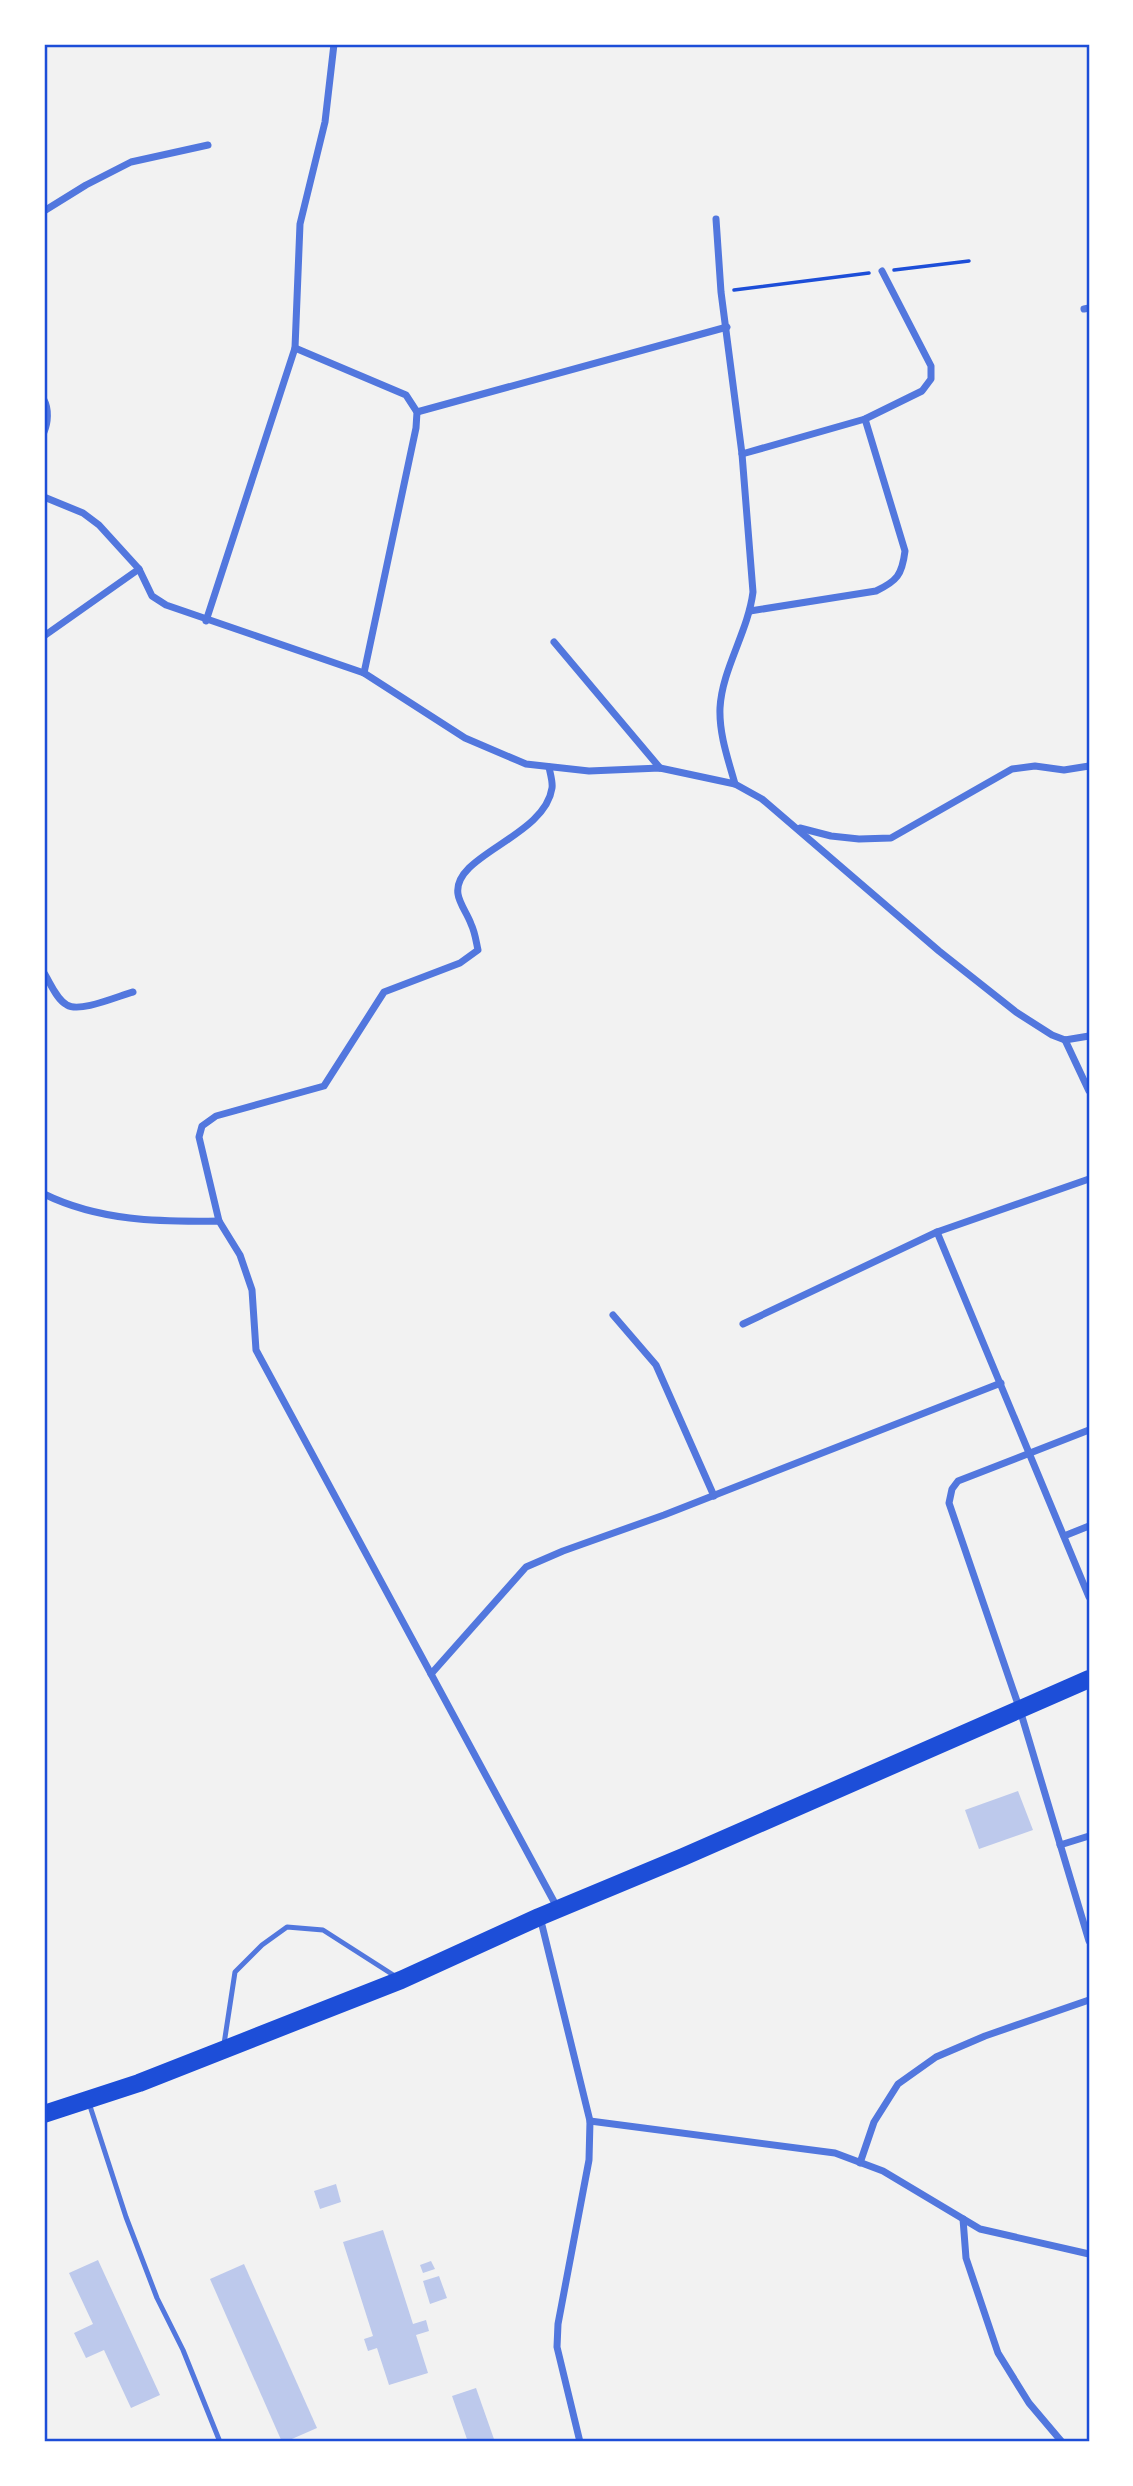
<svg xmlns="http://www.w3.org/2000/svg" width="1133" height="2486" font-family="Signika,sans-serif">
	<rect width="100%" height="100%" fill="#f2f2f2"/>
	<g fill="#bdc9ec">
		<path d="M1018,1791L1033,1830L979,1849L965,1810Z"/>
		<path d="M336,2184L341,2202L320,2209L314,2191Z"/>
		<path d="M383,2230L413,2324L426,2320L429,2331L416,2335L428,2373L389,2385L377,2348L368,2351L364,2339L373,2336L343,2242Z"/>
		<path d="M98,2260L160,2395L131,2408L104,2350L86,2358L74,2333L93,2324L69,2273Z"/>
		<path d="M431,2261L435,2269L423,2273L420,2265Z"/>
		<path d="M244,2264L317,2428L285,2442H282L210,2279Z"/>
		<path d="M439,2276L447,2298L430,2304L423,2281Z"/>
		<path d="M476,2388L495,2442H468L452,2396Z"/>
	</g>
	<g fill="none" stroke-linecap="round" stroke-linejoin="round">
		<g stroke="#1d4ed8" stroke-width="3.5">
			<path d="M894,270L969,261"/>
			<path d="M734,290L869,273"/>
		</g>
		<g stroke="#5277de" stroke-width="5">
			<path d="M224,2044L235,1972L262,1945L287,1927L323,1930L398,1978"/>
			<path d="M89,2103L126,2217L157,2298L183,2350L220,2442"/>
		</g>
		<g stroke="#5277de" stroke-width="7">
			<path d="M44,211L86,185L131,162L208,145"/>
			<path d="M716,219L721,292L742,454L753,592C748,632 722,669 720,708C719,734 728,759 735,784"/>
			<path d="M1084,309L1089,308"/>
			<path d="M295,348L406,395L417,412L416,428L364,673"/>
			<path d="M44,400C49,409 48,423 44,432"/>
			<path d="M417,412L727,327"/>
			<path d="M742,454L865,419L922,391L931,379V366L882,271"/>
			<path d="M44,497L83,513L99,525L139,569L152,596L166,605L364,673L465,738L526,764L589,771L660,768L735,784L762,799L939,951L1016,1012L1052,1035L1065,1040L1089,1036"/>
			<path d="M750,611L876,591C897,581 902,575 905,551L865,419"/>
			<path d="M206,621L295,348L300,224L325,122L334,44"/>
			<path d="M44,636L139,569"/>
			<path d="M554,642L660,768"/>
			<path d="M800,828L831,836L859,839L891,838L1012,769L1035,766L1064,770L1089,766"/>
			<path d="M44,973C50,982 56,999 67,1005C80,1013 118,996 133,992"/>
			<path d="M1065,1040L1089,1091"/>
			<path d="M44,1194C99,1221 159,1222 219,1221L240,1255L252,1290L256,1350L558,1909"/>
			<path d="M219,1221L199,1137L202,1126L216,1116L324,1086L384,992L460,963L478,950C476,941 475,932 471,924C468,915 459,903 458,894C452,855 545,837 552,788C553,782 550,773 549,767"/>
			<path d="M937,1232L1089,1597"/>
			<path d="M613,1315L656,1365L714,1496"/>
			<path d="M743,1324L937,1232L1089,1179"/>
			<path d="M1089,1430L958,1481L952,1489L949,1503L1020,1710L1089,1941"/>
			<path d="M1064,1536L1089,1526"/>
			<path d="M431,1674L526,1567L563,1551L664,1515L1001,1383"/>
			<path d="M1060,1845L1089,1836"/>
			<path d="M540,1917L590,2121L589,2160L558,2324L557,2347L580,2442"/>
			<path d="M590,2121L835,2153L883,2171L980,2229L1089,2254"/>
			<path d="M860,2163L874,2122L898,2084L936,2057L985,2036L1089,2000"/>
			<path d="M963,2219L966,2258L998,2353L1029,2403L1062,2442"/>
		</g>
		<path stroke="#1d4ed8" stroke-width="18" d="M44,2114L139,2083L401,1980L539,1917L683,1857L1089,1679"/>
	</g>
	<rect width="1133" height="2486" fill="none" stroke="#ffffff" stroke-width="91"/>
	<rect x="46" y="46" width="1042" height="2394" fill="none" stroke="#1d4ed8" stroke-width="2.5"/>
</svg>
